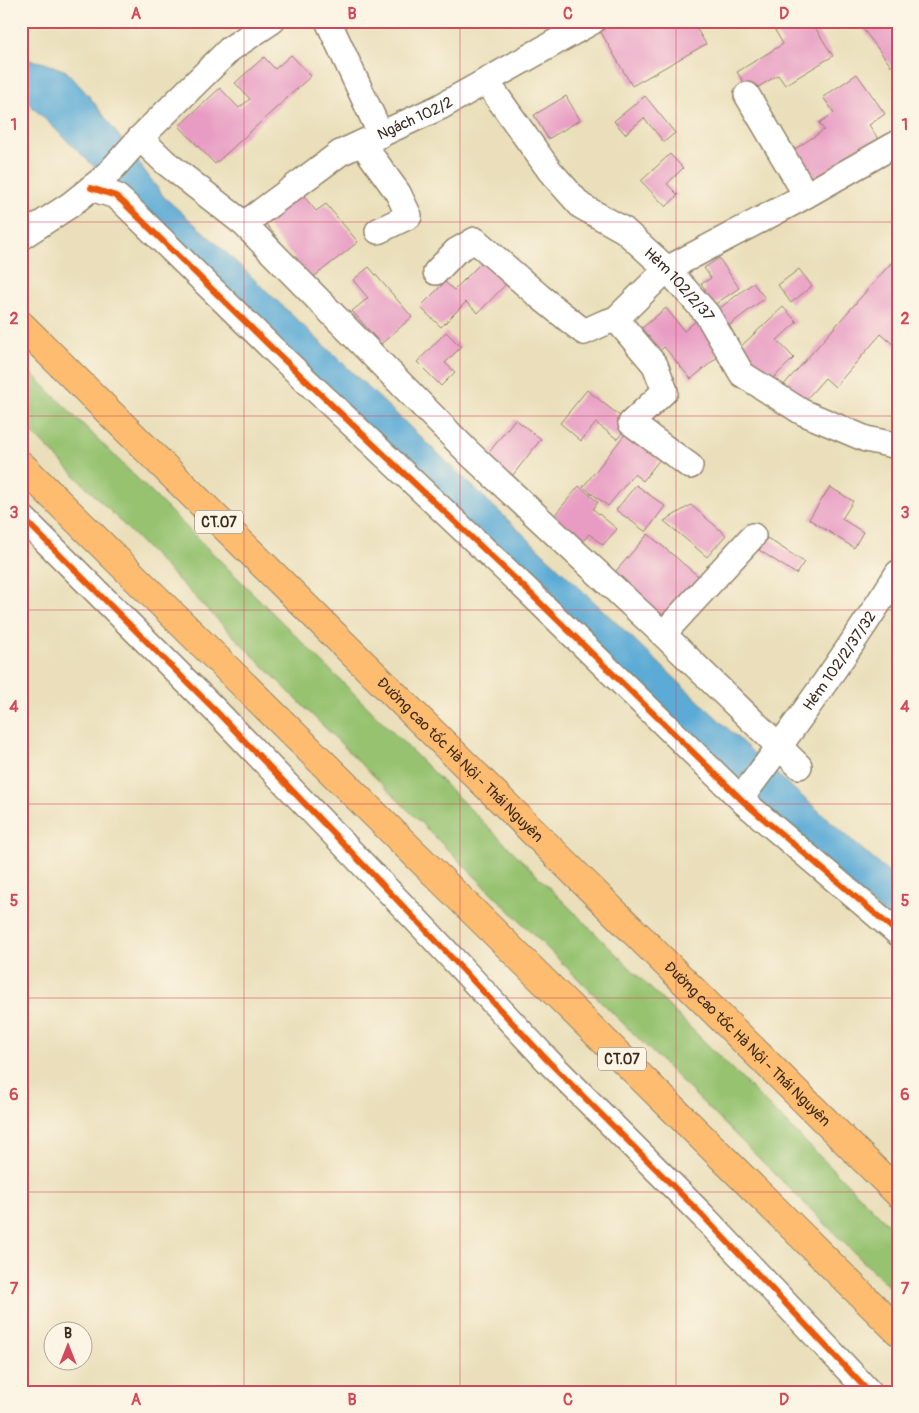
<svg xmlns="http://www.w3.org/2000/svg" width="919" height="1413" font-family="Pangolin,sans-serif">
	<rect width="100%" height="100%" fill="#fcf5e5"/>
	<filter id="ink" filterUnits="userSpaceOnUse"><feTurbulence type="fractalNoise" baseFrequency=".02" numOctaves="2"/><feDisplacementMap in="SourceGraphic" scale="10" xChannelSelector="R" yChannelSelector="G"/><feConvolveMatrix kernelMatrix="1 2 1 2 8 2 1 2 1" color-interpolation-filters="sRGB"/></filter>
	<filter id="wash" filterUnits="userSpaceOnUse"><feTurbulence type="fractalNoise" baseFrequency=".0096" numOctaves="4" result="noise"/><feDisplacementMap in="SourceGraphic" scale="20" xChannelSelector="R" yChannelSelector="G"/><feGaussianBlur stdDeviation="1.12" result="paint"/><feColorMatrix in="noise" values="0 0 0 0 0 0 0 0 0 0 0 0 0 0 0 0 0 1.4 0 .05"/><feComposite in="paint" operator="in"/></filter>
	<g filter="url(#wash)">
		<rect width="100%" height="100%" fill="#eadfba"/>
		<path fill="#97c371" stroke="#697648" d="M21,363L898,1234V1296L289,692L21,421Z"/>
		<path fill="#5cabd6" stroke="#4c6a7a" d="M24,59L45,63L66,71L89,96L164,197L217,244L762,761L898,881V925L770,819L21,96V61Z"/>
		<g id="blocks">
			<g fill="#e89bc3">
				<path d="M607,21H692L706,44L632,86L598,27Z"/>
				<path d="M778,21H811L833,56L785,85L778,75L750,92L737,72L783,44L772,25Z"/>
				<path d="M857,21H884L898,39V60L891,66Z"/>
				<path d="M291,55L311,76L215,164L179,126L220,88L239,108L250,99L235,83L264,57L275,69Z"/>
				<path d="M857,74L885,114L869,125L879,140L811,185L789,153L824,130L819,123L834,113L823,97Z"/>
				<path d="M566,96L580,120L548,139L534,115Z"/>
				<path d="M645,96L675,133L664,142L644,118L625,134L614,121Z"/>
				<path d="M670,154L683,168L667,184L678,195L666,207L641,181Z"/>
				<path d="M297,188L316,211L326,204L358,242L311,279L261,218Z"/>
				<path d="M488,256L511,279L478,313L466,302L441,327L420,307L445,282L454,290Z"/>
				<path d="M719,258L739,288L708,309L698,295L706,290L701,284L711,278L704,268Z"/>
				<path d="M891,263L898,269V345L896,347L881,334L835,387L825,378L802,404L782,387Z"/>
				<path d="M369,267L412,317L381,344L352,311L368,298L353,280Z"/>
				<path d="M799,269L812,286L791,303L778,285Z"/>
				<path d="M753,283L765,298L727,327L716,311Z"/>
				<path d="M783,307L797,322L777,340L794,358L769,382L738,349Z"/>
				<path d="M666,308L684,331L697,320L724,352L691,379L664,347L655,355L636,333Z"/>
				<path d="M446,332L461,347L445,363L455,372L441,386L417,362Z"/>
				<path d="M587,390L630,424L617,439L596,423L581,441L560,423Z"/>
				<path d="M515,419L541,439L509,480L483,460Z"/>
				<path d="M626,433L660,459L643,481L634,474L608,506L583,487Z"/>
				<path d="M636,485L665,506L646,532L616,510Z"/>
				<path d="M579,486L598,502L593,509L617,529L603,545L589,534L577,548L548,523Z"/>
				<path d="M830,487L853,501L842,519L863,532L854,548L809,519Z"/>
				<path d="M691,505L726,535L707,557L664,521Z"/>
				<path d="M648,534L704,581L665,626L609,579Z"/>
				<path d="M767,538L804,562L796,574L759,550Z"/>
			</g>
		</g>
	</g>
	<g filter="url(#ink)">
		<use href="#blocks" fill-opacity="0" stroke="#92846c" stroke-width="1"/>
		<g fill="none" stroke-linecap="round" stroke-linejoin="round">
			<defs>
				<g id="street">
					<path d="M328,21L381,135"/>
					<path id="s1" d="M486,81L550,171L581,206L624,230L667,269L707,314L742,374L802,412L866,439L898,446"/>
					<path d="M747,95L806,195"/>
					<path d="M140,138L165,162L244,224L468,452L663,634L799,766"/>
					<path d="M362,143L398,193L409,216L378,231"/>
					<path d="M91,188L116,196L124,203L278,354L526,589L745,803L898,933"/>
					<path id="s2" d="M244,224L340,153L440,107L593,21"/>
					<path d="M21,237L70,205L105,177L140,138L230,49L272,21"/>
					<path d="M436,272L456,251L475,240L539,296L584,332L604,323L616,319"/>
					<path d="M690,466L631,423L665,391L655,365L616,319L667,269L796,201L898,143"/>
					<path d="M21,516L217,712L423,927L548,1061L703,1216L869,1392"/>
					<path d="M663,634L753,536"/>
					<path id="s3" d="M741,798C796,725 849,650 898,573"/>
				</g>
				<g id="highway">
					<path id="s4" d="M21,325L898,1193"/>
					<path d="M21,465L898,1331"/>
				</g>
			</defs>
			<use href="#street" stroke="#92846c" stroke-width="28"/>
			<use href="#highway" stroke="#92846c" stroke-width="30"/>
			<use href="#street" stroke="#fff" stroke-width="25"/>
			<use href="#highway" stroke="#fdbc6f" stroke-width="28"/>
			<defs>
				<g id="cycleway">
					<path d="M91,188L116,196L124,203L278,354L526,589L745,803L898,933"/>
					<path d="M21,516L217,712L423,927L548,1061L703,1216L869,1392"/>
				</g>
			</defs>
			<use href="#cycleway" stroke="#fcf5e5" stroke-width="9"/>
			<use href="#cycleway" stroke="#e8590c" stroke-width="6"/>
		</g>
	</g>
	<path fill="none" stroke="#d1495b" stroke-width="1" stroke-opacity="0.55" d="M244,21V1392M460,21V1392M676,21V1392M21,222H898M21,416H898M21,610H898M21,804H898M21,998H898M21,1192H898"/>
	<g text-anchor="middle" stroke-width="5" stroke-linejoin="round" paint-order="stroke">
		<g fill="#fcf5e5" stroke="#75675a" stroke-width="1">
			<rect x="195" y="510.5" width="48" height="23" rx="4"/>
			<rect x="598" y="1047.5" width="48" height="23" rx="4"/>
		</g>
		<g font-size="14" font-weight="bold" fill="#3b2a1e">
			<text x="219" y="527">CT.07</text>
			<text x="622" y="1064">CT.07</text>
		</g>
		<g font-size="15" fill="#3b2a1e" stroke="#fcf5e5">
			<text dy="5" stroke="none"><textPath href="#s2" startOffset="202">Ngách 102/2</textPath></text>
			<text dy="5" stroke="none"><textPath href="#s1" startOffset="284">Hẻm 102/2/37</textPath></text>
			<text dy="5" stroke="none"><textPath href="#s3" startOffset="169">Hẻm 102/2/37/32</textPath></text>
			<text dy="5" stroke="none"><textPath href="#s4" startOffset="618">Đường cao tốc Hà Nội - Thái Nguyên</textPath></text>
			<text dy="5" stroke="none"><textPath href="#s4" startOffset="1022">Đường cao tốc Hà Nội - Thái Nguyên</textPath></text>
		</g>
	</g>
	<rect width="919" height="1413" fill="none" stroke="#fcf5e5" stroke-width="55"/>
	<g transform="translate(68 1346)"><circle r="24" fill="#fcf5e5" stroke="#afa495"/>
	<path d="M0-4L9 19L0 12L-9 19Z" fill="#d1495b"/>
	<text y="-8" font-size="14" font-weight="bold" text-anchor="middle" fill="#3b2a1e">B</text>
	</g>
	<rect x="28" y="28" width="864" height="1358" fill="none" stroke="#d1495b" stroke-width="2"/>
	<g font-size="16" text-anchor="middle" font-weight="bold" fill="#d1495b">
		<text x="136" y="19">A</text>
		<text x="352" y="19">B</text>
		<text x="568" y="19">C</text>
		<text x="784" y="19">D</text>
		<text x="14" y="130">1</text>
		<text x="905" y="130">1</text>
		<text x="14" y="324">2</text>
		<text x="905" y="324">2</text>
		<text x="14" y="518">3</text>
		<text x="905" y="518">3</text>
		<text x="14" y="712">4</text>
		<text x="905" y="712">4</text>
		<text x="14" y="906">5</text>
		<text x="905" y="906">5</text>
		<text x="14" y="1100">6</text>
		<text x="905" y="1100">6</text>
		<text x="14" y="1294">7</text>
		<text x="905" y="1294">7</text>
		<text x="136" y="1405">A</text>
		<text x="352" y="1405">B</text>
		<text x="568" y="1405">C</text>
		<text x="784" y="1405">D</text>
	</g>
</svg>
